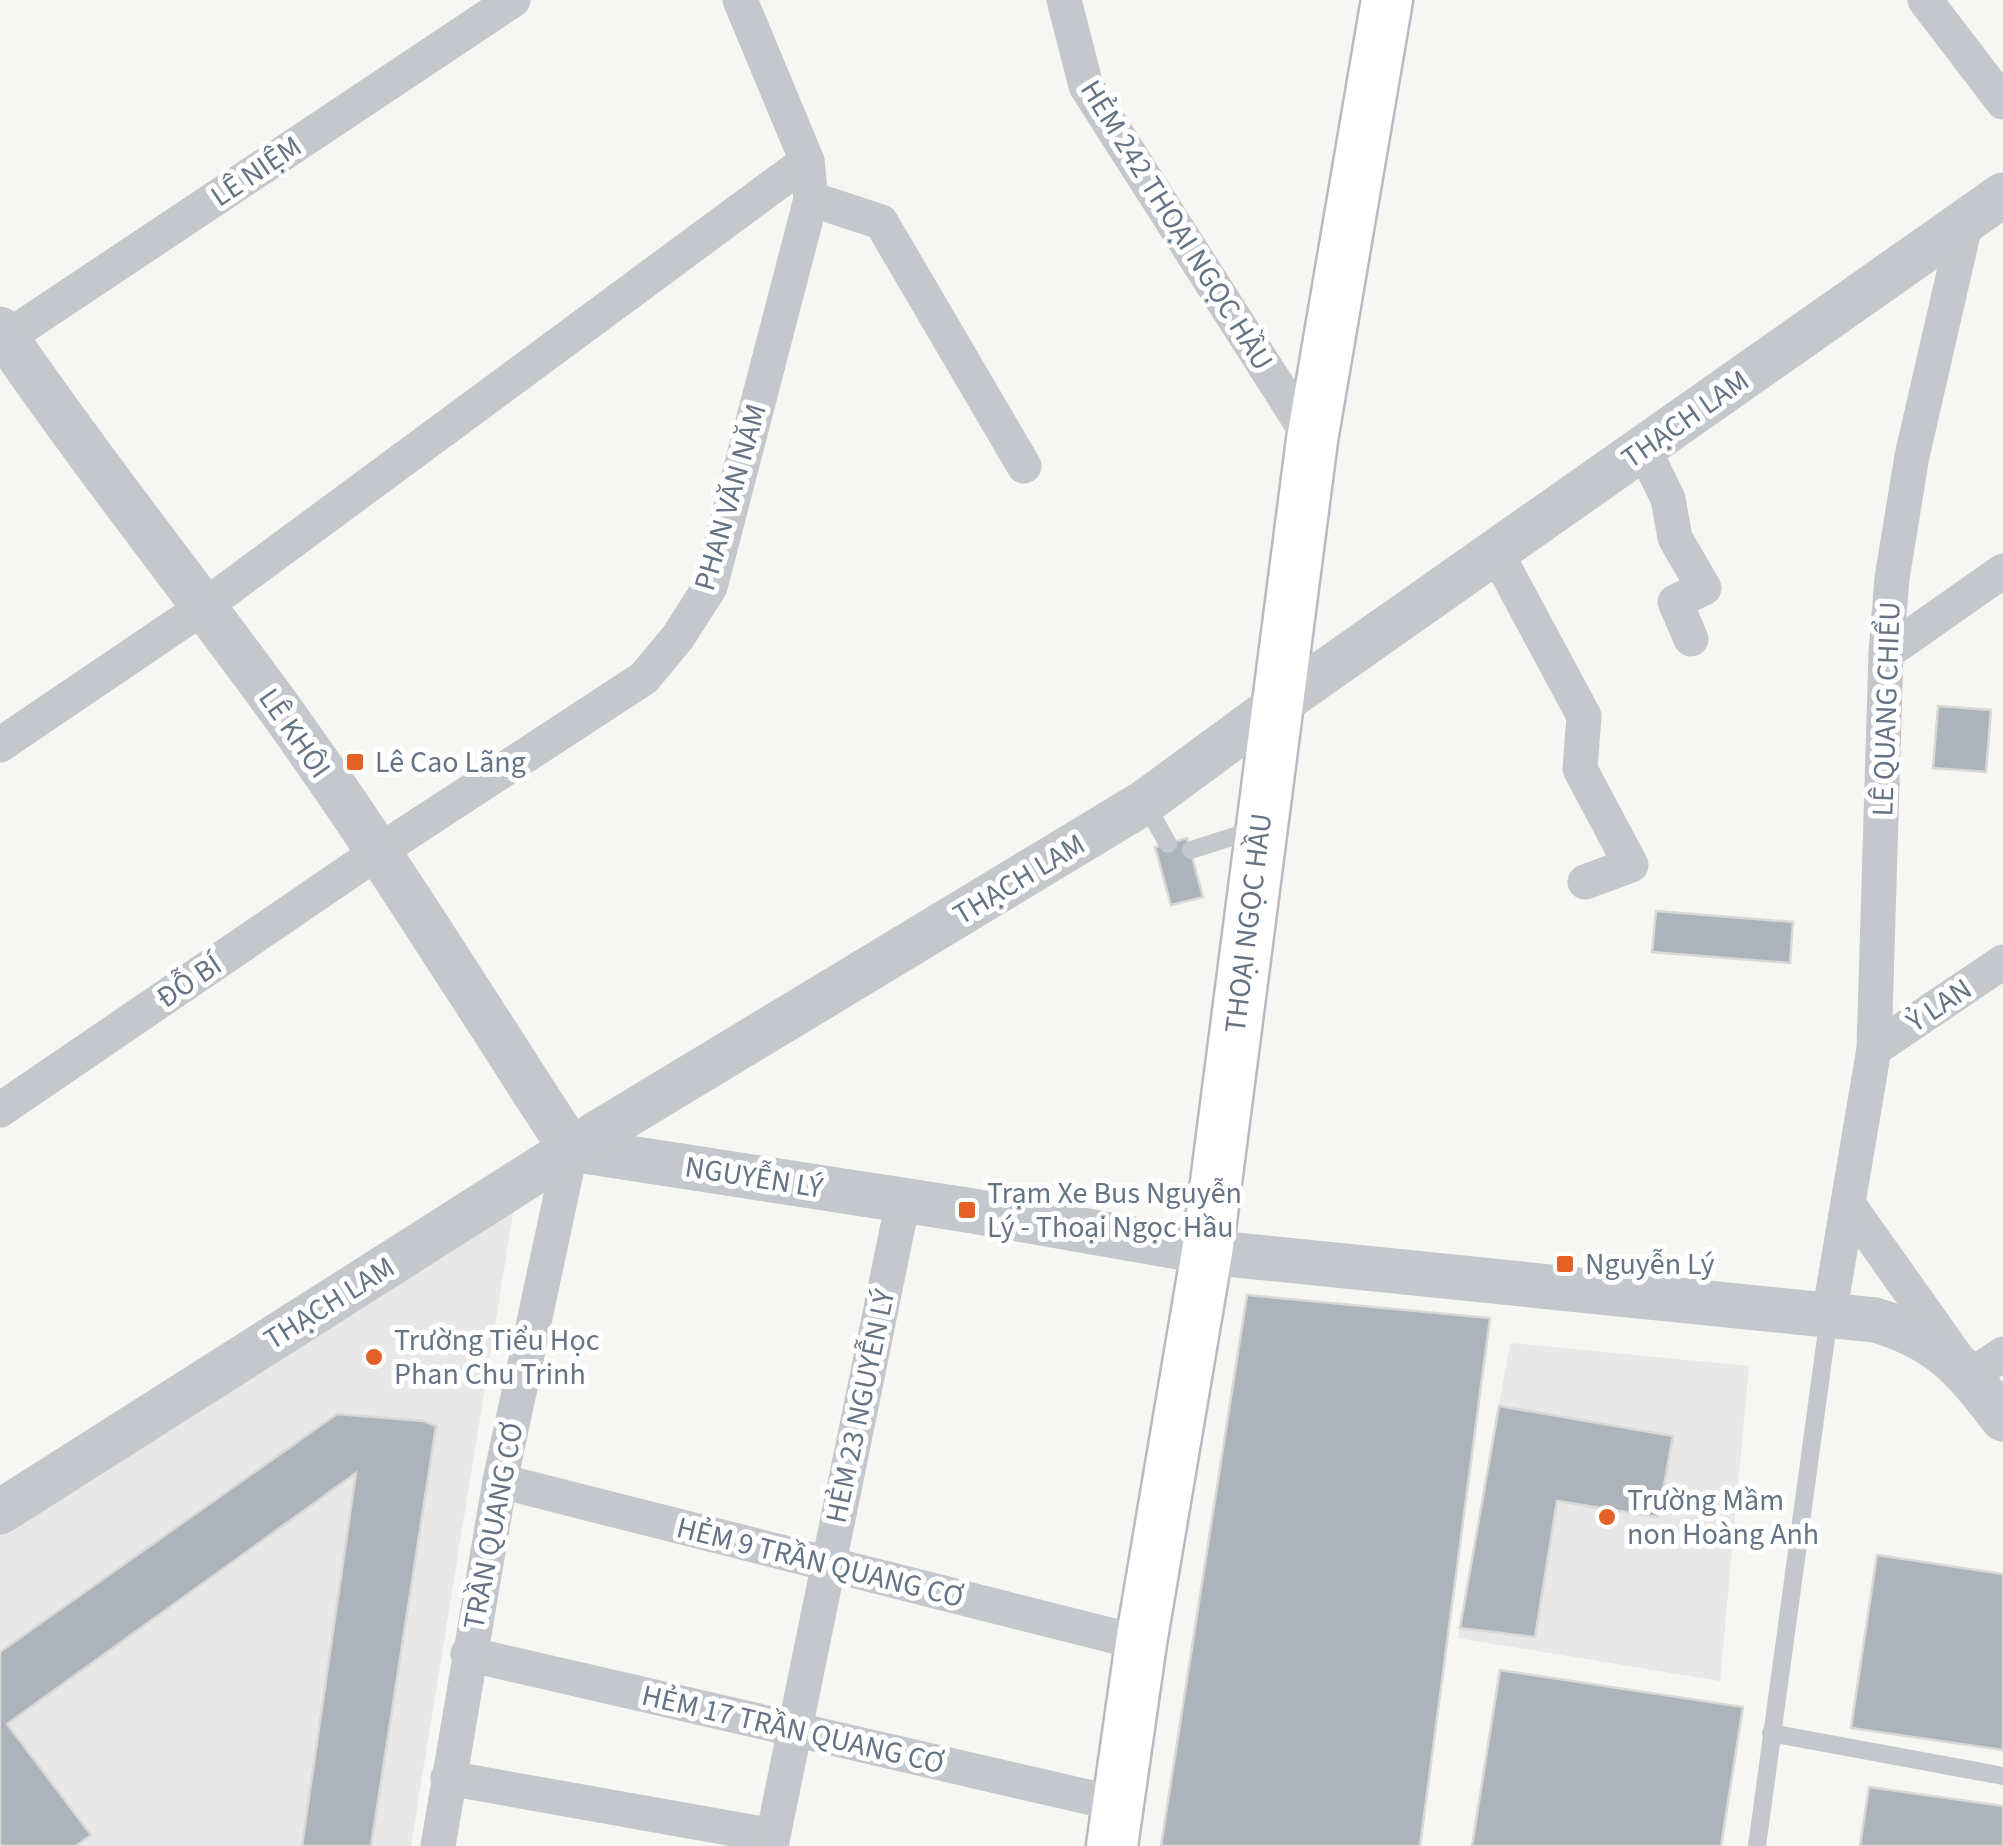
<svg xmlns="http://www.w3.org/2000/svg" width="2003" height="1846" font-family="'Source Sans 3',sans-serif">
	<rect width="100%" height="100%" fill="#f6f7f3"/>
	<g fill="#e7e8e7">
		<path d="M518,1183L411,1846H0V1532Z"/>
		<path d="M1510,1343L1749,1366L1720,1681L1458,1638Z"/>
	</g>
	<g fill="#acb3ba" stroke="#d8d8d6" stroke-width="2.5">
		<path d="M1938,706L1991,710L1986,772L1933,768Z"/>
		<path d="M1187,838L1203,897L1171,905L1155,847Z"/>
		<path d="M1656,911L1793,922L1790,963L1652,952Z"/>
		<path d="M1247,1295L1490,1318L1420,1846H1161Z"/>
		<path d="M1499,1406L1673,1436L1658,1517L1557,1501L1535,1637L1460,1628Z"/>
		<path d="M337,1414L423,1421L436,1426L371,1846H302L356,1473L7,1724L91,1835L76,1846H0V1652Z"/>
		<path d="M1877,1555L2003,1574V1750L1851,1728Z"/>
		<path d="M1500,1670L1743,1707L1721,1846H1472Z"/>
		<path d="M1869,1787L2003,1806V1846H1860Z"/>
	</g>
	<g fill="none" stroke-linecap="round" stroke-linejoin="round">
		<defs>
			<path id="secondary" d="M1112,1846L1141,1643L1207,1252L1312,440L1387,0"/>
		</defs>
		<use href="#secondary" stroke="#b6bbc0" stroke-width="55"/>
		<g stroke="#c4c7cb" stroke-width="18">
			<path d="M1145,803L1168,844"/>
			<path d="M1191,850L1257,829"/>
			<path d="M1771,1733L2003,1776"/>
			<path d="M1757,1846L1829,1316"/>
		</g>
		<g stroke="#c4c7cb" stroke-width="35">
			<path d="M1064,0L1086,86L1312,440"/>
			<path d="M1925,0L2003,102"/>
			<path d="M811,199L881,222L1024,466"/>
			<path d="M0,342L513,0"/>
			<path d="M1643,447L1668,499L1675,538L1704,588L1675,602L1691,639"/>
			<path d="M1497,554L1584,716L1580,769L1631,865L1585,882"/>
			<path d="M1886,653L2003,571"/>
			<path d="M0,745L202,608L807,161"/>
			<path d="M1874,1049L2003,962"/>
			<path d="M0,1110L378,852L644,678L678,637L710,587L811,199L807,161L740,0"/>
			<path d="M1848,1204L1970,1376L2003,1354"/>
			<path d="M1829,1315L1874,1049L1886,653L1892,578L1912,456L1966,221"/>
			<path d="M500,1481L1141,1643"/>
			<path d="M468,1654L1118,1804"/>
			<path d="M448,1778L773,1836"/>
			<path d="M438,1846L500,1481L571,1149"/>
			<path d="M771,1846L903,1201"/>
		</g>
		<g stroke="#c4c7cb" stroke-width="45">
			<path d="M0,329C87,456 183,577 274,701C379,846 473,999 571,1149L967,1210L1207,1252L1875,1320C1940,1339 1963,1367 2003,1419"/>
			<path d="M0,1512L571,1149L1145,802L1276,706L2003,195"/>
		</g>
		<use href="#secondary" stroke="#fff" stroke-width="50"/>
	</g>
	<g fill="#e46126" stroke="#fff" stroke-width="4">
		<rect x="345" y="752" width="20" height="20" rx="5"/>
		<rect x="957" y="1200" width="20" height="20" rx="5"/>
		<rect x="1555" y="1254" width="20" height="20" rx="5"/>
		<circle cx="374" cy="1357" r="10"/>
		<circle cx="1607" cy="1517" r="10"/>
	</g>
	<g text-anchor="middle" stroke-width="10" stroke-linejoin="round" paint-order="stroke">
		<g font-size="30" fill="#657485" stroke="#fff">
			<text transform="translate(256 171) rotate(-34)" y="10">LÊ NIỆM</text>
			<text transform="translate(1177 225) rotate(58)" y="10">HẺM 242 THOẠI NGỌC HẦU</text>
			<text transform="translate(1685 419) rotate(-35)" y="10">THẠCH LAM</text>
			<text transform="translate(730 497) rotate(-74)" y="10">PHAN VĂN NĂM</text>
			<text transform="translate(1886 709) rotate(-88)" y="10">LÊ QUANG CHIỂU</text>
			<text transform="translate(295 733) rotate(55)" y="10">LÊ KHÔI</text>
			<text transform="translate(1019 879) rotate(-31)" y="10">THẠCH LAM</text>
			<text transform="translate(1248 923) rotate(-83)" y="10">THOẠI NGỌC HẦU</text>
			<text transform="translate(189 981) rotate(-34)" y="10">ĐỖ BÍ</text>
			<text transform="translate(1939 1005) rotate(-34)" y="10">Ỷ LAN</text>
			<text transform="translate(754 1177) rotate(9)" y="10">NGUYỄN LÝ</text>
			<text transform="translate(329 1303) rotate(-32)" y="10">THẠCH LAM</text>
			<text transform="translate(860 1406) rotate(-78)" y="10">HẺM 23 NGUYỄN LÝ</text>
			<text transform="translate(493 1526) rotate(-79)" y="10">TRẦN QUANG CƠ</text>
			<text transform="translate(820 1562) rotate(14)" y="10">HẺM 9 TRẦN QUANG CƠ</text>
			<text transform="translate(793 1729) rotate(13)" y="10">HẺM 17 TRẦN QUANG CƠ</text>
		</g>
		<g font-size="30" fill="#657485" stroke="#fff" text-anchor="start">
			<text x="375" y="772">Lê Cao Lãng</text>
			<text x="987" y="1203">Trạm Xe Bus Nguyễn<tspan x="987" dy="34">Lý - Thoại Ngọc Hầu</tspan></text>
			<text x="1585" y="1274">Nguyễn Lý</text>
			<text x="394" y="1350">Trường Tiểu Học<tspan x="394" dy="34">Phan Chu Trinh</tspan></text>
			<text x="1627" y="1510">Trường Mầm<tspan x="1627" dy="34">non Hoàng Anh</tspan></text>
		</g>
	</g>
</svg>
